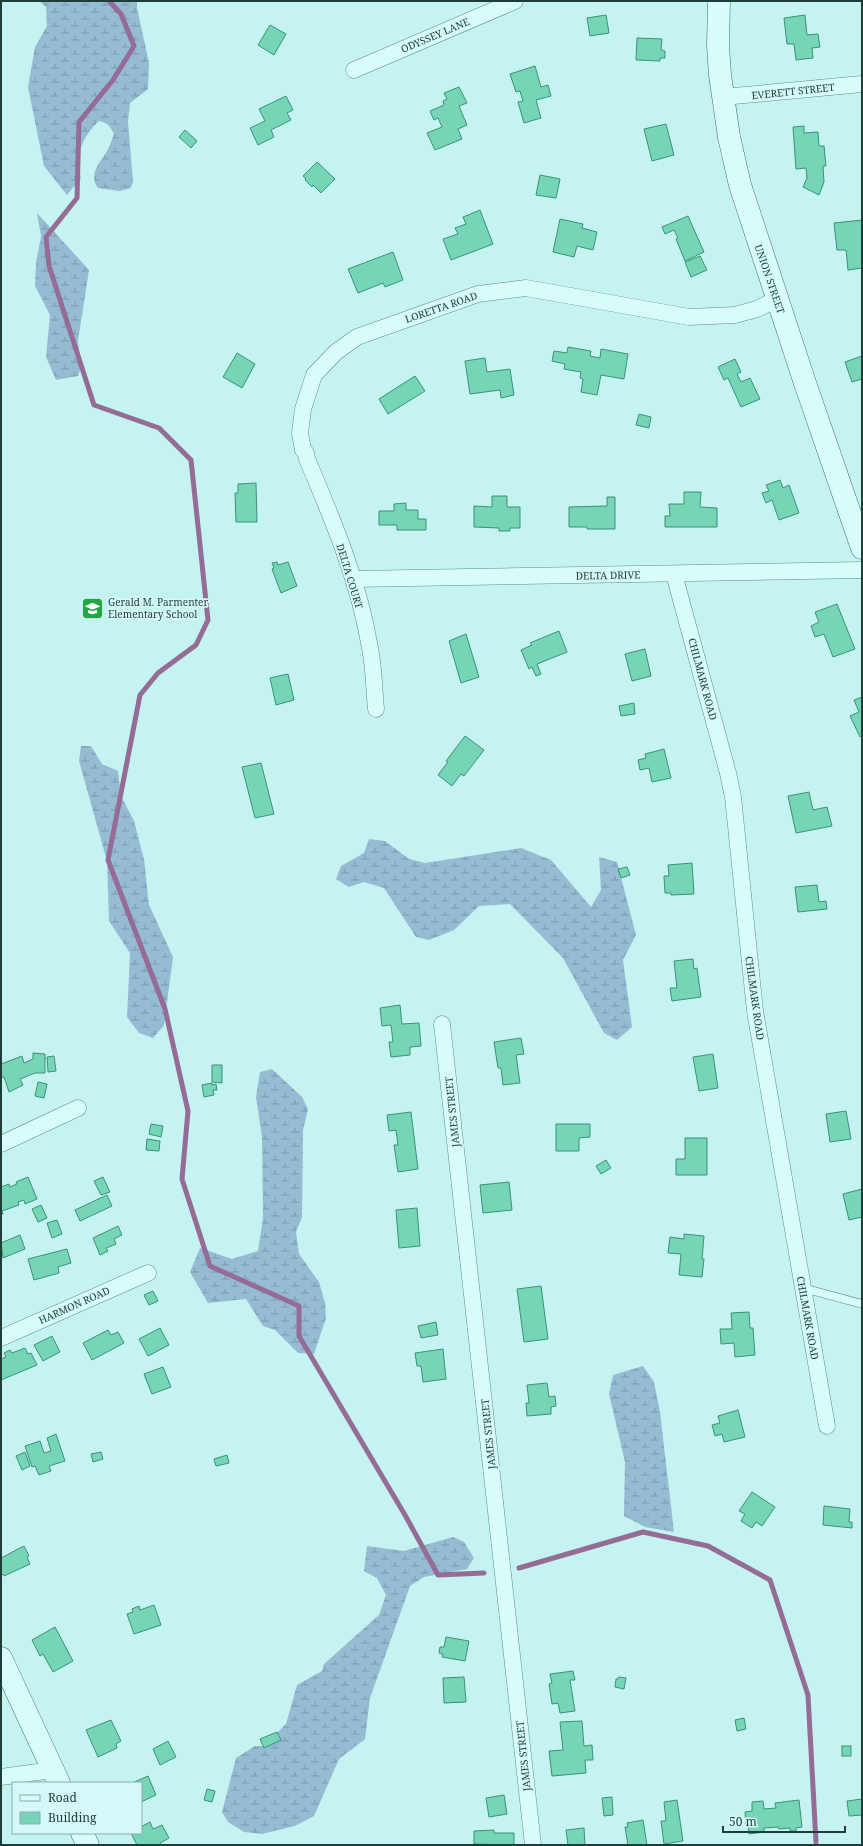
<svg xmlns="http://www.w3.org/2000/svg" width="863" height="1846" font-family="'Noto Serif',serif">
	<defs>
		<pattern id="wetland-marsh" width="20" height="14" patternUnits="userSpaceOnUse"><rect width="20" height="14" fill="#96bcd3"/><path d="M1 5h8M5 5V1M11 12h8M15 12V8" fill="none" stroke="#7a9aac"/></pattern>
	</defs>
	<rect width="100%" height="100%" fill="#c4f3f1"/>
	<g fill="url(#wetland-marsh)">
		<path d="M39,1H137V8L149,63L148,89L130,103L128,122L133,181L131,188L120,191L98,188C88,174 100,163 107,151C110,146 112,139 114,134C110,126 108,123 99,121C84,135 72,157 81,178L67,195L44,166L28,87L35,47L47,26L46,7Z"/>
		<path d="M37,213L89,270L78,341L81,367L78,376L56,380L46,357L50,315L35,286L36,263L41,236Z"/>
		<path d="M81,746H91L102,764L118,771L121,796L134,821L144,859L149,905L173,957L164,1025L153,1038L139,1033L127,1017L130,953L109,921L107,861L79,761Z"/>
		<path d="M369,839L385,841L409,859L425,863L521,848L551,860L591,907L601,890L599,857L617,862L636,935L623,960L632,1027L617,1040L604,1033L563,958L510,904L479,906L454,930L429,940L416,937L384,888L364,882L349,887L336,879L341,866L364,853Z"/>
		<path d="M272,1069L302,1097L308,1109L303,1130L302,1217L296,1232L299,1254L319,1282L325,1303L326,1318L314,1354L298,1353L275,1330L263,1326L246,1299L208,1303L190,1272L200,1248L232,1259L258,1251L263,1218L262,1137L256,1097L260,1072Z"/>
		<path d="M643,1366L654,1382L660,1412L674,1532L645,1527L624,1516L625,1462L609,1394L613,1375Z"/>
		<path d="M453,1537L464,1542L474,1558L467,1569L424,1577L410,1586L370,1698L365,1739L339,1759L314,1816L295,1826L262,1834L244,1832L228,1822L222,1812L236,1758L255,1746H264L286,1724L297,1685L322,1671L324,1664L379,1615L386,1595L377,1578L364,1571L367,1546L404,1551Z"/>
	</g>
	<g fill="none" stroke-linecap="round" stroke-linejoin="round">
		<g stroke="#956c95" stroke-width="5">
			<path d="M109,1L121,14L134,46L113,80L79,122L77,198L46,237L49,266L94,405L159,428L191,460L208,620L196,645L158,673L140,695L108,860L165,1009L188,1111L182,1179L210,1266L299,1306V1336L405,1515L438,1575L484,1573"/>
			<path d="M519,1568L643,1532L708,1546L770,1580L808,1695L816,1842"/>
		</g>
	</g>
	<g fill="#76d5b6" stroke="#3b9274">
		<path d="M606,15L609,33L590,36L587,18Z"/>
		<path d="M805,15L807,35L818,34L820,47L812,48L813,58L796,60L794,44H787L784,18Z"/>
		<path d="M270,25L286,34L274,55L258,45Z"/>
		<path d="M637,38L662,39L661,50L665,51V58H660V61L636,60Z"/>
		<path d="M535,66L541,87L548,85L551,96L536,100L541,118L524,123L518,102L523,101L520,91L516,92L510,74Z"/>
		<path d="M459,87L467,103L459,106L467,125L458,129L462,139L435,150L427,133L442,127L438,118L434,120L430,111L444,105L443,101L447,99L444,93Z"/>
		<path d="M286,96L293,110L287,113L291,120L271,130L274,137L258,145L250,128L265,121L259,109Z"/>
		<path d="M666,124L674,155L652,161L644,129Z"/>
		<path d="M804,126V133L818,132L819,146H824L826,166H823L824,182L819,195L803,187L807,178L806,168L796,169L793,127Z"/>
		<path d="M185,130L197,141L191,148L179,137Z"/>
		<path d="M317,162L335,179L321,193L313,185L312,187L305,180L306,179L303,176Z"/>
		<path d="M540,175L560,179L556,198L536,195Z"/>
		<path d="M480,210L493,244L451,260L443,239L458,234L455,228L466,224L463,217Z"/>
		<path d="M688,216L704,252L685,261L676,239L678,238L674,230L665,234L662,227Z"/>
		<path d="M560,219L583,224L582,228L597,232L593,250L577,246L574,257L553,252Z"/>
		<path d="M862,220V268L848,270L846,250H837L834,223Z"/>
		<path d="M393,252L403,280L385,287L383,283L358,293L348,269Z"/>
		<path d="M700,256L707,270L691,277L685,262Z"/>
		<path d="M568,347L591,351L590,356L600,358L601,349L628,354L624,379L601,375L597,395L581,392L583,379L580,378L581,372L564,369L565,364L552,361L554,351L567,353Z"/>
		<path d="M237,353L255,364L242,388L223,377Z"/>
		<path d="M862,356V379L852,382L845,362Z"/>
		<path d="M485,358L487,372L510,369L514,395L501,398L500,390L470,394L465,361Z"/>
		<path d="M735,359L741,372L737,374L741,382L750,378L760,399L741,407L728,378L724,380L718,367Z"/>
		<path d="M415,376L425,391L388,414L379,399Z"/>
		<path d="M639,414L651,417L649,428L636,425Z"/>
		<path d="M780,480L783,488L789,485L799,513L779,520L772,500L766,503L762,493L769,491L766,485Z"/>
		<path d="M256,483L257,522H236L235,493H238V484Z"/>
		<path d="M684,492H701L700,507L717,508V527H665V516H670L669,504H684Z"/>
		<path d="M492,496H507V507H520V528H510V531H499V528L474,527V506L492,507Z"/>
		<path d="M607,497H615V529H587V527H569V507L607,506Z"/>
		<path d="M406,503V510H418V519H426V530H397V525H379V511H394V504Z"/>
		<path d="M277,562L278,565L288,562L297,586L281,593L272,569L274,568L272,563Z"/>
		<path d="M837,604L855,649L833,657L824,634L815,637L811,626L819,622L815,612Z"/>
		<path d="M559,631L567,652L537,664L541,674L536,676L532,667L529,669L521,650L532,645L530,643Z"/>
		<path d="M466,634L479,677L461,683L449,641Z"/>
		<path d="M645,649L651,676L632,681L625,654Z"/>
		<path d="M288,674L294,700L276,705L270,678Z"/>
		<path d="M862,697V736L860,737L850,716L859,712L854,700Z"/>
		<path d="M634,703L635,714L621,716L619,706Z"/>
		<path d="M465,736L484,750L464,776L461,774L452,786L438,775L448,762L446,761Z"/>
		<path d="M664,749L671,778L652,782L649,768L640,770L638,760L646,758L645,754Z"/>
		<path d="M261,763L274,814L255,818L242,767Z"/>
		<path d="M809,792L813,810L827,807L832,826L796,833L788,796Z"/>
		<path d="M692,863L694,894L671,895V893H665L664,876H669L668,865Z"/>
		<path d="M627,867L630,875L621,878L618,869Z"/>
		<path d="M817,885L819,902L826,901L827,909L798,912L795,887Z"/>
		<path d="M693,959L694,969L697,968L701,997L672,1001L670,988H677L674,961Z"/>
		<path d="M400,1005L402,1024L419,1023L421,1046L410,1047V1055L391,1057L389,1042H393L391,1025L382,1026L380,1008Z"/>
		<path d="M521,1038L524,1054L516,1055L520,1083L503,1085L501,1068H498L494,1042Z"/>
		<path d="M33,1053L45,1054V1073H35L20,1079L23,1085L9,1092L4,1077L1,1078V1064L22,1056L24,1063L33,1059Z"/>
		<path d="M713,1054L718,1088L699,1091L693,1057Z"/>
		<path d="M54,1056L56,1071L48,1072L47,1057Z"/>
		<path d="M212,1065H222V1083L212,1082Z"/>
		<path d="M38,1082L47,1084L44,1098L35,1096Z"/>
		<path d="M212,1083V1085L216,1084L217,1090H213L214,1095L204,1097L202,1085Z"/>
		<path d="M846,1111L851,1139L830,1142L826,1114Z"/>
		<path d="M411,1112L418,1169L398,1172L394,1145H398L396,1130L389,1131L387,1115Z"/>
		<path d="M151,1124L163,1126L161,1137L149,1134Z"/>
		<path d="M556,1124H590V1137L579,1138V1151H556Z"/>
		<path d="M685,1138H707V1175H676V1159H685Z"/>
		<path d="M147,1139L160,1141L159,1151L146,1150Z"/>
		<path d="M606,1160L611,1168L601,1174L596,1166Z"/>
		<path d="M28,1177L37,1199L25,1204L24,1200L18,1202L19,1205L2,1211L3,1214H1V1187L9,1184L10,1187L17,1184L16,1182Z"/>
		<path d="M103,1177L110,1192L101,1195L94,1181Z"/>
		<path d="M509,1182L512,1210L483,1213L480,1185Z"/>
		<path d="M862,1189V1217L849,1220L843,1194Z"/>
		<path d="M107,1195L112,1206L80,1221L75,1210Z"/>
		<path d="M41,1205L47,1218L38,1222L32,1209Z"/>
		<path d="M417,1208L420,1246L399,1248L396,1210Z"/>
		<path d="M57,1220L62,1234L52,1238L47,1223Z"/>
		<path d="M118,1226L122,1235L114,1239L116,1244L106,1248L108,1251L100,1255L93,1238Z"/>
		<path d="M684,1234L704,1236L702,1259H704L702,1277L679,1275L681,1254L668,1253L670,1237L684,1239Z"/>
		<path d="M20,1235L25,1249L3,1258L1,1243Z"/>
		<path d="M67,1249L71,1263L58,1267L59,1273L34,1280L28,1259Z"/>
		<path d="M541,1286L548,1339L524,1342L517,1289Z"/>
		<path d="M153,1291L158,1301L149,1305L144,1295Z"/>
		<path d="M749,1312L750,1328H753L755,1355L735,1357L734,1343L721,1344L720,1329H732L731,1313Z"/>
		<path d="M436,1322L438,1335L421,1338L418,1326Z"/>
		<path d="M160,1328L169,1345L148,1356L139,1339Z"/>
		<path d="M108,1330L111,1335L118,1332L124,1343L92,1360L83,1343Z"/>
		<path d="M52,1336L60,1352L43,1361L34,1345Z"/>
		<path d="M25,1348L28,1354L31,1353L37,1365L1,1380V1359L6,1357L4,1353L10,1350L12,1353Z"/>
		<path d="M443,1349L446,1379L423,1382L421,1366H417L415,1353Z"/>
		<path d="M163,1367L171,1387L152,1394L144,1374Z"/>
		<path d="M547,1383L549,1397L555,1396L556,1406L551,1407V1414L527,1416L526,1403H529L527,1385Z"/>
		<path d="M738,1410L745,1437L724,1442L722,1434L715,1436L712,1425L720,1423L718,1416Z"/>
		<path d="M56,1434L65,1461L49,1466L51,1471L39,1475L35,1466L32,1467L25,1446L40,1441L44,1453L51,1451L47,1438Z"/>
		<path d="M25,1452L30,1466L22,1470L16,1456Z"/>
		<path d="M101,1452L103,1459L93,1462L91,1454Z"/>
		<path d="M227,1455L229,1463L216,1466L214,1459Z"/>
		<path d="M752,1492L775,1507L762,1526L756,1522L752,1528L741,1521L745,1514L739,1511Z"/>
		<path d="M824,1506L850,1509L849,1522H852V1528L823,1525Z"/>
		<path d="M24,1546L29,1556L27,1557L30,1564L4,1576L3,1574L1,1575V1558Z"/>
		<path d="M154,1605L161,1625L134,1634L127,1614L133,1612L132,1609L139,1606L140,1610Z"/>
		<path d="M55,1627L73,1661L53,1672L43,1654L40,1656L32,1640Z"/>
		<path d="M446,1637L469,1641L465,1661L442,1657L443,1654L439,1653L440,1647H444Z"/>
		<path d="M573,1671L575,1680H570L575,1711L560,1713L558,1703L552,1704L549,1684L552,1683L550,1674Z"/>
		<path d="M464,1677L466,1702L444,1703L443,1678Z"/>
		<path d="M619,1677L626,1678L624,1689L615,1687L616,1679H618Z"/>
		<path d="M744,1718L746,1729L737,1731L735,1720Z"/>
		<path d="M111,1720L121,1741L116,1744L117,1748L98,1757L86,1730Z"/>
		<path d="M582,1721L584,1746L592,1745L593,1760H585L586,1773L552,1776L549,1751L563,1750L560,1722Z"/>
		<path d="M277,1732L281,1740L264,1748L260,1739Z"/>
		<path d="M168,1741L176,1757L160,1765L153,1749Z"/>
		<rect x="842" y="1746" width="9" height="10"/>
		<path d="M148,1776L156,1795L141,1802V1783H132Z"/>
		<path d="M207,1789L215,1791L212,1802L204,1800Z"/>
		<path d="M504,1795L507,1814L489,1817L486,1798Z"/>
		<path d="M612,1797L613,1815L604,1816L602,1798Z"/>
		<path d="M862,1799V1815L849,1816L847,1801Z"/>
		<path d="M677,1800L683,1841L664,1844L661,1821H666L664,1802Z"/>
		<path d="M799,1800L802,1827L796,1828V1831H790V1828L779,1829L778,1827L764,1828V1832L749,1834L748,1825H746L745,1812L752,1811V1802L763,1801L764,1809L776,1808L775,1803Z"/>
		<path d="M643,1820L647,1845H628L625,1827H628L627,1823Z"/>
		<path d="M150,1822L153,1829L162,1825L169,1838L160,1843L161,1845H137L131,1833H141V1827Z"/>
		<path d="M584,1828L585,1845H568L566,1830Z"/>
		<path d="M494,1830V1833H514V1845L474,1844V1831Z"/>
	</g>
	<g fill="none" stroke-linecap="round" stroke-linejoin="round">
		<defs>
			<path id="lane" d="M803,1288L862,1304"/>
			<g id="street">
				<path d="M354,70L515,1"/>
				<path d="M723,97L862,84"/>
				<path d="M674,574L728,773L733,797L755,1011L827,1426"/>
				<path d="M353,579L862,570"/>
				<path d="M376,709C374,688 374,668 370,648C359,582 333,520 307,459L306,453L303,450L300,433L303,409L314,375L336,352L357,337L478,294L526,288L689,317L735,315L757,309L777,299"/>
				<path d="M442,1024L533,1845"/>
				<path d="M1,1144L78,1108"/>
				<path d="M1,1338L148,1273"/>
				<path d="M1,1777L53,1770"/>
			</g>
			<g id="secondary">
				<path d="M719,1L718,46L720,75L729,137L740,185L805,383L862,548"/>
				<path d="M1,1658L59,1783"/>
				<path d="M82,1833L88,1845"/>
			</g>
		</defs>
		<use href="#lane" stroke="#589084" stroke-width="9"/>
		<use href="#street" stroke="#589084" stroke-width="17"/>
		<use href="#secondary" stroke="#3b7265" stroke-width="23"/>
		<use href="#lane" stroke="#d9fcfb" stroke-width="8"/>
		<use href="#street" stroke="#d9fcfb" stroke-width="16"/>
		<use href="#secondary" stroke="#d9fcfb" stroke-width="22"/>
	</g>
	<defs>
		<symbol id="school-square" viewBox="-11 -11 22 22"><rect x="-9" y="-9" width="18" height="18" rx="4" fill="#21a642" stroke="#d5f9f8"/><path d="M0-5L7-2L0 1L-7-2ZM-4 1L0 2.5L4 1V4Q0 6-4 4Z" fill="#fff"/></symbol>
	</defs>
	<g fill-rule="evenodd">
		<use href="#school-square" x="80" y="596" width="25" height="25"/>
	</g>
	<g text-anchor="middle" stroke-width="3.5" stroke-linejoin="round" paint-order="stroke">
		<g font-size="10" fill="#1d3e36" stroke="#d5f9f8">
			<text transform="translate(435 35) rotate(-23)" y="4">ODYSSEY LANE</text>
			<text transform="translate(793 91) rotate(-6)" y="4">EVERETT STREET</text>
			<text transform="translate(770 279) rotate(71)" y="4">UNION STREET</text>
			<text transform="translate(441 307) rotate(-19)" y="4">LORETTA ROAD</text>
			<text transform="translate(608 575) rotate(-1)" y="4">DELTA DRIVE</text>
			<text transform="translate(350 576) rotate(73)" y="4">DELTA COURT</text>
			<text transform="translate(703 679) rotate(75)" y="4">CHILMARK ROAD</text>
			<text transform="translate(755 998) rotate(82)" y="4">CHILMARK ROAD</text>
			<text transform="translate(452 1112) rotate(-96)" y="4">JAMES STREET</text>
			<text transform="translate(74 1305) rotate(-24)" y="4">HARMON ROAD</text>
			<text transform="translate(808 1318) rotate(80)" y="4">CHILMARK ROAD</text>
			<text transform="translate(488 1434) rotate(-96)" y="4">JAMES STREET</text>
			<text transform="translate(523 1756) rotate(-96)" y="4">JAMES STREET</text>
		</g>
		<g font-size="10" fill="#1d3e36" stroke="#d5f9f8" text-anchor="start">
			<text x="108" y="606">Gerald M. Parmenter<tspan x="108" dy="12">Elementary School</tspan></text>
		</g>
	</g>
	<rect width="863" height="1846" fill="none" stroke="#1d3e36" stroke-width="4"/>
	<rect x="12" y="1782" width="130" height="52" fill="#d5f9f8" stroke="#8baeaa"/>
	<rect x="20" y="1795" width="20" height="6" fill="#d9fcfb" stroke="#8baeaa"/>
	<text x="48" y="1802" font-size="12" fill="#1d3e36">Road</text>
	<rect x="20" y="1812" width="20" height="12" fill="#76d5b6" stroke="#8baeaa"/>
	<text x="48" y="1822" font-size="12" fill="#1d3e36">Building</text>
	<path d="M723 1826v6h122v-6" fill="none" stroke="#1d3e36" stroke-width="2"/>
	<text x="729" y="1826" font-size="12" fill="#1d3e36" stroke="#d5f9f8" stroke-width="3" paint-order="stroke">50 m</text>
</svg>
